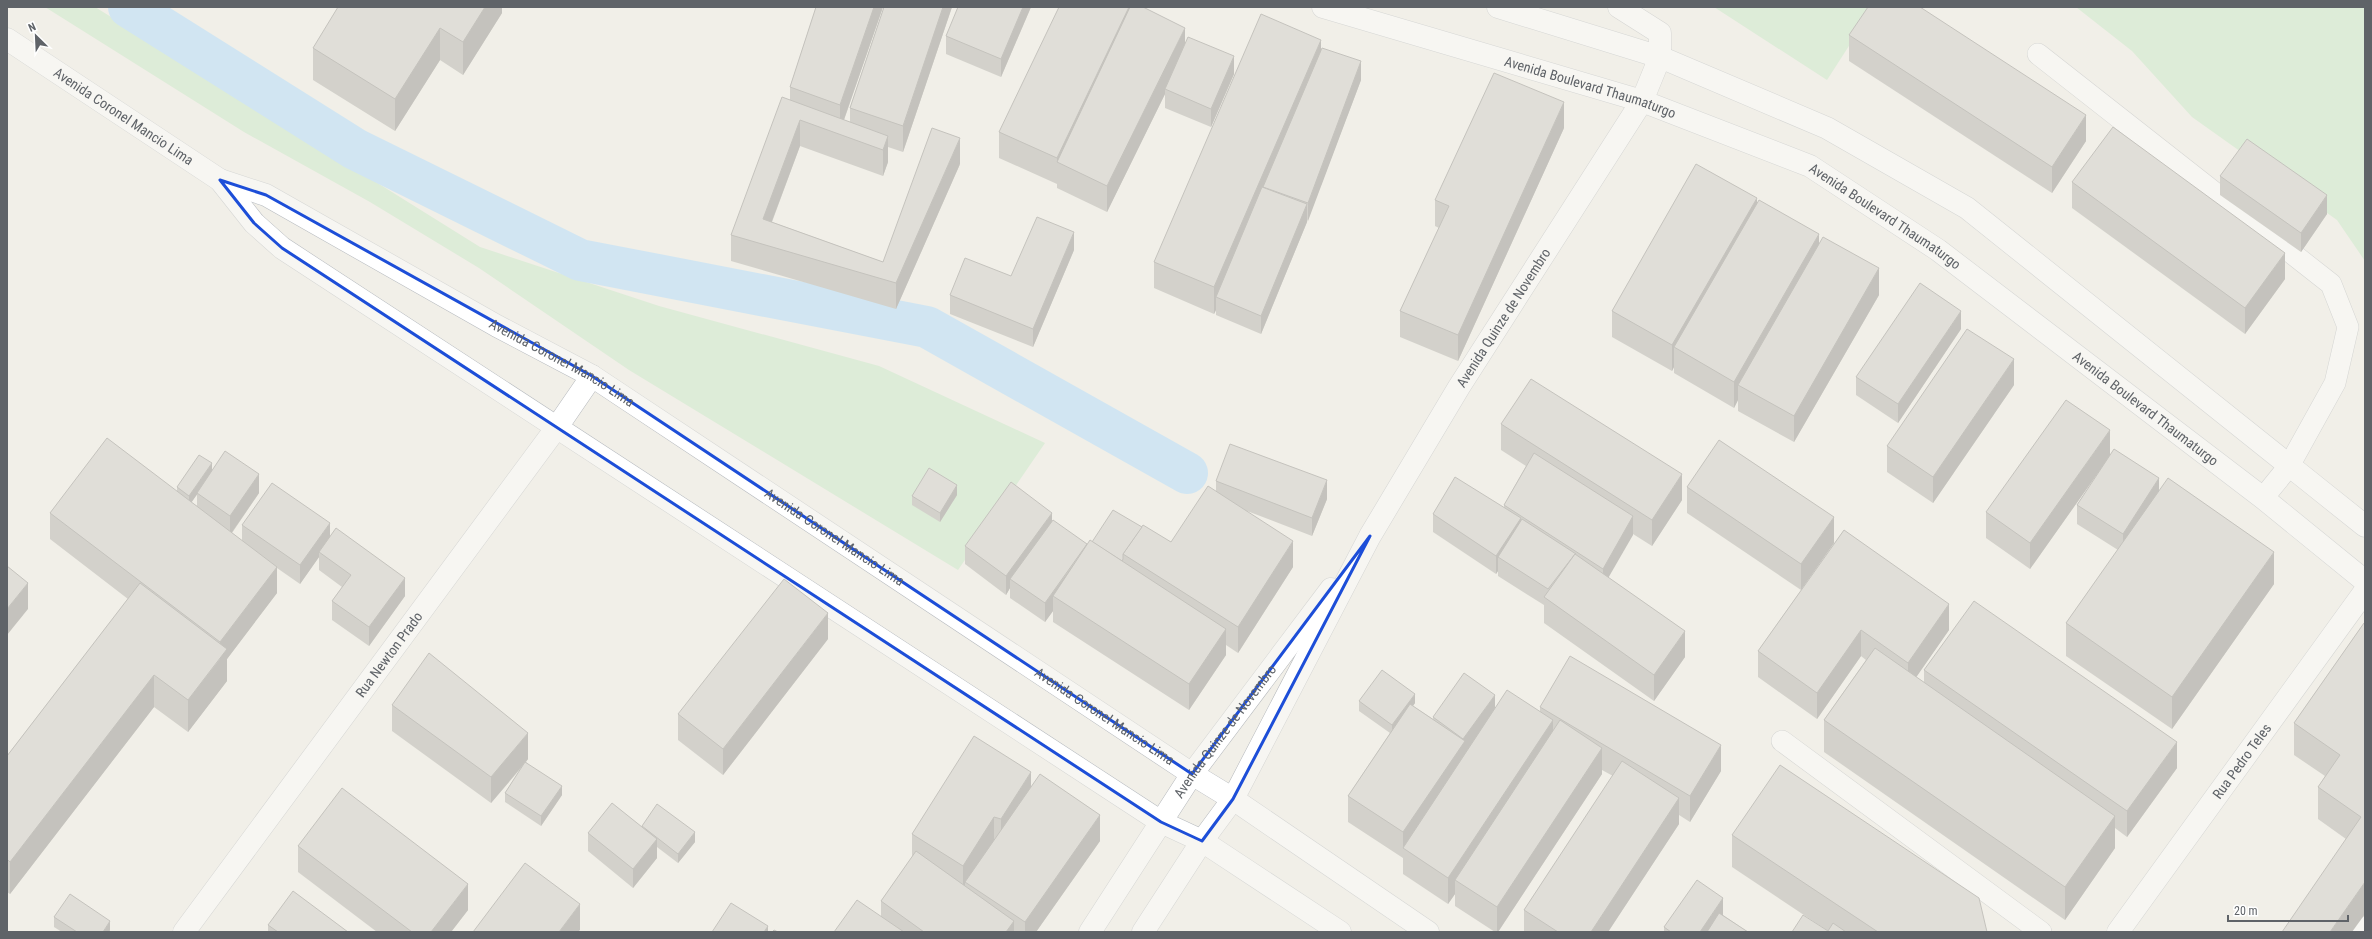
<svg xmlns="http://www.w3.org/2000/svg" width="2372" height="939" font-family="'Roboto Condensed',sans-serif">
	<rect width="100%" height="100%" fill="#f1efe8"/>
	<g fill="#c5e8c5">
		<path d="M45,7H95L480,247L659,306L879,366L1045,443L958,570L629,370L479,268L370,202L244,132Z"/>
		<path d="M1714,7H1874L1827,80Z"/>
		<path d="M2076,7H2365V261L2337,220L2192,117L2132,51Z"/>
	</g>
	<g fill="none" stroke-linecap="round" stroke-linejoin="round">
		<path stroke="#aadaff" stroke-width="42" d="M129,7L355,149L580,260L927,327L1187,473"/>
		<defs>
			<g id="lane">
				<path d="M2038,54L2331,284L2348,327L2335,383L2289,466L2263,498"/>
				<path d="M1782,741L2041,932"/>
			</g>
			<g id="street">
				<path id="s1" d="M184,932L557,427L592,376"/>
				<path id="s2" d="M1090,932L1192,774L1331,589"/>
				<path id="s3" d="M1143,932L1202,841L1233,799L1370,536L1459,387L1642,101L1660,57V33L1619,7"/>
				<path id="s4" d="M2118,932L2365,591"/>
				<path d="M2362,932L2365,928"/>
			</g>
			<g id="secondary">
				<path id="s5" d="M1323,7L1642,101L1810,166L1938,250L2263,498L2365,581"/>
				<path d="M1498,7L1660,57L1827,128L1967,208L2365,526"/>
				<path id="s6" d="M7,39L220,180L266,195L497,326L592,376L1192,774L1233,799L1428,932"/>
				<path d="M220,180L254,223L282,248L1161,822L1202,841L1340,932"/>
			</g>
		</defs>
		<use href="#lane" stroke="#b5b8bc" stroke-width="22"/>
		<use href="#street" stroke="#b5b8bc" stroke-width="23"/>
		<use href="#secondary" stroke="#b6babf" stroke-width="23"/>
		<use href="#lane" stroke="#fff" stroke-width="21"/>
		<use href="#street" stroke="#fff" stroke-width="22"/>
		<use href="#secondary" stroke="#fff" stroke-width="22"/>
	</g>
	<g fill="#afaea9" fill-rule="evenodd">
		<path d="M502,7V13L463,75L440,60L395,131L313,80V48Z"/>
		<path d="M816,7H883L844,120L850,122V108L884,7H952L903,152L888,147V162L883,176L800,146L772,222L883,262L960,164L896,309L731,261V235L790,100V87Z"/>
		<path d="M1031,7L1001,77L946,54V36Z"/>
		<path d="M1849,35L2086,141L2052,193L1849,61Z"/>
		<path d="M1185,45L1234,74L1211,127L1165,108V94L1107,212L1057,188V183V184L999,158V132Z"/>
		<path d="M1321,50L1361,80L1307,222L1261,334L1216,315V310L1214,314L1154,288V262Z"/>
		<path d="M1564,128L1458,361L1400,337V311L1439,228L1435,226V200Z"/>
		<path d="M2220,176L2327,214L2301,252L2220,195Z"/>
		<path d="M2072,182L2285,279L2245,334L2072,208Z"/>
		<path d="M1757,204L1819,244L1879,295L1794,442L1738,411V400L1734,408L1674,373V367L1672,371L1612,337V311Z"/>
		<path d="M1074,250L1033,347L950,314V295L1011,276Z"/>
		<path d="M1961,329L1898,423L1856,395V377Z"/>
		<path d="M2014,385L1933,503L1887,472V446Z"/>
		<path d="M1501,424L1682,500L1652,546L1633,534L1608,577L1685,657L1654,701L1544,623V605L1498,576V571L1496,574L1433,532V514L1504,507V505L1526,466L1501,450Z"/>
		<path d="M2110,456L2159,491L2274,584L2172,729L2066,656V623L2118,550L2077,524V505L2102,467L2030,569L1986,538V512Z"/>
		<path d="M1216,481L1327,499L1312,536L1247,511L1293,567L1238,653L1226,645V655L1189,710L1053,622V611L1045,622L1010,598V588L1006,595L965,564V546L1052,521L1087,544L1142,527L1171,542L1216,492Z"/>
		<path d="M177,487L259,493L232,533L242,541V525L330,538L405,596L369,646L332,620V601L342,587L319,570V557L300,584L277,568V593L227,659V681L188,732L154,707L10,894L7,892V756L128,599L50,539V513L177,491ZM197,494V506L191,502Z"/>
		<path d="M1687,487L1834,543L1801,590L1687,513Z"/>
		<path d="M957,495L940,522L912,505V496Z"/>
		<path d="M1844,530L1949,630L1916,677L1924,682V670L2177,768L2127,837L2115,828V848L2065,920L1824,752V720L1866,660L1861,656L1817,719L1758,677V651Z"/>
		<path d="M2364,623L2365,914L2346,839L2318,819V787L2325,776L2294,755V723Z"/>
		<path d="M828,639L723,775L678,740V714Z"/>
		<path d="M1359,701L1415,703L1413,706L1433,719V717L1495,709L1540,711V707L1721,771L1690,822L1679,815V824L1608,932H1524V910L1613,776L1602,770V774L1498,932H1495L1455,906V894L1448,904L1403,874V858L1348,822V796L1390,733L1359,711Z"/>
		<path d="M392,705L528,759L526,762L562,795L541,826L505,802V793L522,767L491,803L392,731Z"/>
		<path d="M1031,787L1100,841L1036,932H834L881,916V901L912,858V834Z"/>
		<path d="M642,827L695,842L678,863L657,847V858L633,888L588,851V833Z"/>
		<path d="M1732,835L1987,932H1792L1828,931L1732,867Z"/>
		<path d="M298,846L468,910L451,932H377L298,872Z"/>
		<path d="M1723,915L1748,932H1664V927Z"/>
		<path d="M54,917L110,930L109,932H62L54,927Z"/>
		<path d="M268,925L348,932H268Z"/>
	</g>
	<g fill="#8f8d8a">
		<path d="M485,7H502V13L463,75V42Z"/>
		<path d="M874,7H883L840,131V105Z"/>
		<path d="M943,7H952L903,152V126Z"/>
		<path d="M1023,7H1031L1001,77V59Z"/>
		<path d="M1129,7H1132L1057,162V184V158Z"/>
		<path d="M440,28V60L395,131V99Z"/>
		<path d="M1185,28V54L1165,89V94L1107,212V186Z"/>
		<path d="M1321,40V66L1263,187V201L1216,297V310L1214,314V287Z"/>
		<path d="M1234,56V74L1211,127V109Z"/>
		<path d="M1361,61V80L1308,221V203Z"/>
		<path d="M1564,102V128L1458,361V335Z"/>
		<path d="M2086,115V141L2052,193V167Z"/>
		<path d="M800,120V146L763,245V219Z"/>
		<path d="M888,136V162L883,176V150Z"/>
		<path d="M960,138V164L896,309V283Z"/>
		<path d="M2327,195V214L2301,252V233Z"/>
		<path d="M1757,198V224L1674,347V367L1672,371V345Z"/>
		<path d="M1307,204V222L1261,334V316Z"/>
		<path d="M1074,232V250L1033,347V329Z"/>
		<path d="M1819,234V260L1738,385V400L1734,408V382Z"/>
		<path d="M2285,253V279L2245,334V308Z"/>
		<path d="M1879,268V295L1794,442V416Z"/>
		<path d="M1961,311V329L1898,423V404Z"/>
		<path d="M2014,359V385L1933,503V477Z"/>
		<path d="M2110,430V456L2030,569V543Z"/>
		<path d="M212,463V473L189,506V496Z"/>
		<path d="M259,474V493L230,535V516Z"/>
		<path d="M1682,474V500L1652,546V520Z"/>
		<path d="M2159,478V496L2123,553V534Z"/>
		<path d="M1327,480V499L1312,536V518Z"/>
		<path d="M957,485V495L940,522V513Z"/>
		<path d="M1052,513V531L1010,579V588L1006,595V576Z"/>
		<path d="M1633,516V535L1603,587V569Z"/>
		<path d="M1834,517V543L1801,590V564Z"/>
		<path d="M1521,518V536L1498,557V571L1496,574V556Z"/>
		<path d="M330,523V542L319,552V557L300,584V565Z"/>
		<path d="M1293,541V567L1238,653V627Z"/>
		<path d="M1088,545L1053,596V611L1045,622V603Z"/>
		<path d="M2274,552V584L2172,729V697Z"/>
		<path d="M277,567V593L227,659V681L188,732V700L220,659V642Z"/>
		<path d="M405,578V596L369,646V627Z"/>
		<path d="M28,583V609L7,635V609Z"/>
		<path d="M1949,604V630L1908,689V663Z"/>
		<path d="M828,613V639L723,775V749Z"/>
		<path d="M1226,629V655L1189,710V684Z"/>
		<path d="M1861,630V656L1817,719V693Z"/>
		<path d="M1685,631V657L1654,701V675Z"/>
		<path d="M154,675V707L10,894V862Z"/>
		<path d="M1415,694V703L1392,734V725Z"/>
		<path d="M1495,695V713L1403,848V832L1463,743V739Z"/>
		<path d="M1553,720V746L1455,880V894L1448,904V878Z"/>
		<path d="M528,733V759L491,803V777Z"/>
		<path d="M2177,742V768L2127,837V811Z"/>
		<path d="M1721,745V771L1690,822V796Z"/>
		<path d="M1602,748V774L1498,932H1497V907Z"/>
		<path d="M1031,772V798L1001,845V819Z"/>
		<path d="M562,786V795L541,826V816Z"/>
		<path d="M1679,798V824L1608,932H1591Z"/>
		<path d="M1100,815V841L1036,932H1025V922Z"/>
		<path d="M2115,816V848L2065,920V887Z"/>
		<path d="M994,817V843L965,882V888L963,892V866Z"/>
		<path d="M695,832V842L678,863V854Z"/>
		<path d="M657,839V858L633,888V869Z"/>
		<path d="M2365,882V914L2352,932H2330Z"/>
		<path d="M468,884V910L451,932H431Z"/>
		<path d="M1723,898V917L1712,932H1700Z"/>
		<path d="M580,904V930L578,932H559Z"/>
		<path d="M110,921V930L109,932H103Z"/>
		<path d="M1014,921V932H1006Z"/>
		<path d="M768,926V932H764Z"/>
	</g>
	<g fill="#cccac5" stroke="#8f8d8a">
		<path d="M338,7H485L463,42L440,28L395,99L313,48Z"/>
		<path d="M816,7H874L840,105L790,87Z"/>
		<path d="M884,7H943L903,126L850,108Z"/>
		<path d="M958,7H1023L1001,59L946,36Z"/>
		<path d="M1059,7H1129L1057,158L999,132Z"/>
		<path d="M1130,7H1143L1185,28L1107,186L1057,162Z"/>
		<path d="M1868,7H1920L2086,115L2052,167L1849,35Z"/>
		<path d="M1261,14L1321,40L1214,287L1154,262Z"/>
		<path d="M1188,37L1234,56L1211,109L1165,89Z"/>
		<path d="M1322,48L1361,61L1308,203L1263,187Z"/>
		<path d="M1494,73L1564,102L1458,335L1400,311L1449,206L1435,200Z"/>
		<path d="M782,97L888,136L883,150L800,120L763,219L883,262L932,128L960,138L896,283L731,235Z"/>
		<path d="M2113,127L2285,253L2245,308L2072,182Z"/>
		<path d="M2247,139L2327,195L2301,233L2220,176Z"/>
		<path d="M1696,164L1757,198L1672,345L1612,311Z"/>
		<path d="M1262,187L1307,204L1261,316L1216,297Z"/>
		<path d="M1759,200L1819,234L1734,382L1674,347Z"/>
		<path d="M1037,217L1074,232L1033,329L950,295L965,258L1011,276Z"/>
		<path d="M1823,237L1879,268L1794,416L1738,385Z"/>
		<path d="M1920,283L1961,311L1898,404L1856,377Z"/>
		<path d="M1967,329L2014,359L1933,477L1887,446Z"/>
		<path d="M1531,379L1682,474L1652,520L1501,424Z"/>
		<path d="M2066,400L2110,430L2030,543L1986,512Z"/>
		<path d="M107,438L277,567L220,642L50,513Z"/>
		<path d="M1719,440L1834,517L1801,564L1687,487Z"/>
		<path d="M1230,444L1327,480L1312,518L1216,481Z"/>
		<path d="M2114,449L2159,478L2123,534L2077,505Z"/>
		<path d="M225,451L259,474L230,516L197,493Z"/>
		<path d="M1534,453L1633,516L1603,569L1504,505Z"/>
		<path d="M199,455L212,463L189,496L177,487Z"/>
		<path d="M929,468L957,485L940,513L912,496Z"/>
		<path d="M1455,477L1521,518L1496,556L1433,514Z"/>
		<path d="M2168,478L2274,552L2172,697L2066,623Z"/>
		<path d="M1011,482L1052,513L1006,576L965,546Z"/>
		<path d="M272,483L330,523L300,565L242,525Z"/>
		<path d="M1208,486L1293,541L1238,627L1123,554L1143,525L1171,542Z"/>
		<path d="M1113,510L1142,527L1123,554V559L1122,561L1092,542Z"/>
		<path d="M1522,519L1576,554H1575L1548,589L1498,557Z"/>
		<path d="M1053,520L1087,544L1045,603L1010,579Z"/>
		<path d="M336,528L405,578L369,627L332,601L351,575L319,552Z"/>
		<path d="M1844,530L1949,604L1908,663L1861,630L1817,693L1758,651Z"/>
		<path d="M1090,540L1226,629L1189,684L1053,596Z"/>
		<path d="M1575,554L1685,631L1654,675L1544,597Z"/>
		<path d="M7,566L28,583L7,609Z"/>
		<path d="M784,579L828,613L723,749L678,714Z"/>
		<path d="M140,583L227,649L188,700L154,675L10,862L7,859V756Z"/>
		<path d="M1974,601L2177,742L2127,811L1924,670Z"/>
		<path d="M2364,623H2365V882L2330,932H2282L2361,817L2318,787L2340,755L2294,723Z"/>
		<path d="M1875,648L2115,816L2065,887L1824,720Z"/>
		<path d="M429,653L528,733L491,777L392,705Z"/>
		<path d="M1570,656L1721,745L1690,796L1540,707Z"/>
		<path d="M1382,670L1415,694L1392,725L1359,701Z"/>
		<path d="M1464,673L1495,695L1463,739L1433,717Z"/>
		<path d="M1507,690L1553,720L1448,878L1403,848Z"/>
		<path d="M1410,704L1465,741L1403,832L1348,796Z"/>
		<path d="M1560,720L1602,748L1497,907L1455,880Z"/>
		<path d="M974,736L1031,772L1001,819L994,817L963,866L912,834Z"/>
		<path d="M1622,761L1679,798L1591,932H1558L1524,910Z"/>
		<path d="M525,762L562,786L541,816L505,793Z"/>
		<path d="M1780,765L1979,898L1987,932H1878L1732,835Z"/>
		<path d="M1040,774L1100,815L1025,922L965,882Z"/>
		<path d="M342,788L468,884L431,932H412L298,846Z"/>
		<path d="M612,803L657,839L633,869L588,833Z"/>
		<path d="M657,804L695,832L678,854L642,826Z"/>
		<path d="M916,851L1014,921L1006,932H924L881,901Z"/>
		<path d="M525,863L580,904L559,932H473Z"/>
		<path d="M1697,880L1723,898L1700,932H1671L1664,927Z"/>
		<path d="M293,891L348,932H278L268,925Z"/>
		<path d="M70,894L110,921L103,932H77L54,917Z"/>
		<path d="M857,900L904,932H834Z"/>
		<path d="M731,903L768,926L764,932H712Z"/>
		<path d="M1719,913L1748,932H1707Z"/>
		<path d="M1803,915L1828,931L1833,923L1846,932H1792Z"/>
		<path d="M774,930L778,932H772Z"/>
	</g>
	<path d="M0 0H2372V939H0ZM220,180L266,195L592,376L1192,774L1370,536L1233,799L1202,841L1161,822L282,248L254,223Z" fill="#f1efe8" fill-opacity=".55" fill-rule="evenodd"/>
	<path fill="none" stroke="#1d4ed8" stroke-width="3" stroke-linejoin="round" d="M220,180L266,195L592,376L1192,774L1370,536L1233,799L1202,841L1161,822L282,248L254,223Z"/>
	<g text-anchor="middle" stroke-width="3" stroke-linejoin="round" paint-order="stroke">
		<g font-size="14" fill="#5f6368" stroke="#fff">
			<text dy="5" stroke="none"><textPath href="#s5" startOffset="279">Avenida Boulevard Thaumaturgo</textPath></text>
			<text dy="5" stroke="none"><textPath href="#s6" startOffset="140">Avenida Coronel Mancio Lima</textPath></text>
			<text dy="5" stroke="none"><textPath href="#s5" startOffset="603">Avenida Boulevard Thaumaturgo</textPath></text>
			<text dy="5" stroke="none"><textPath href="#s3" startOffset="713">Avenida Quinze de Novembro</textPath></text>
			<text dy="5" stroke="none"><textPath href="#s6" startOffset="644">Avenida Coronel Mancio Lima</textPath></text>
			<text dy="5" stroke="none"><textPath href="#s5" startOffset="927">Avenida Boulevard Thaumaturgo</textPath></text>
			<text dy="5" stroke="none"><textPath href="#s6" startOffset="968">Avenida Coronel Mancio Lima</textPath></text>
			<text dy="5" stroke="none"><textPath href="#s1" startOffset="345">Rua Newton Prado</textPath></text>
			<text dy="5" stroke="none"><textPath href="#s6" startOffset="1292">Avenida Coronel Mancio Lima</textPath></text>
			<text dy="5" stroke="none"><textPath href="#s2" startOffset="242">Avenida Quinze de Novembro</textPath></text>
			<text dy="5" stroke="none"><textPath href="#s4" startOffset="211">Rua Pedro Teles</textPath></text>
		</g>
	</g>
	<rect width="2372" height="939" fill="none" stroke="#5f6368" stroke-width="16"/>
	<g transform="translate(36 36) rotate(336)" stroke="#ffffff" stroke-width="3" paint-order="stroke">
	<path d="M0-3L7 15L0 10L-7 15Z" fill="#5f6368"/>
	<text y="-6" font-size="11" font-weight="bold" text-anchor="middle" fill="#5f6368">N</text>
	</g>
	<path d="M2228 915v6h120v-6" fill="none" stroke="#5f6368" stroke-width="2"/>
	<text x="2234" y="915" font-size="12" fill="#5f6368" stroke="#ffffff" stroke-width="3" paint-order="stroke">20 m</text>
</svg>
